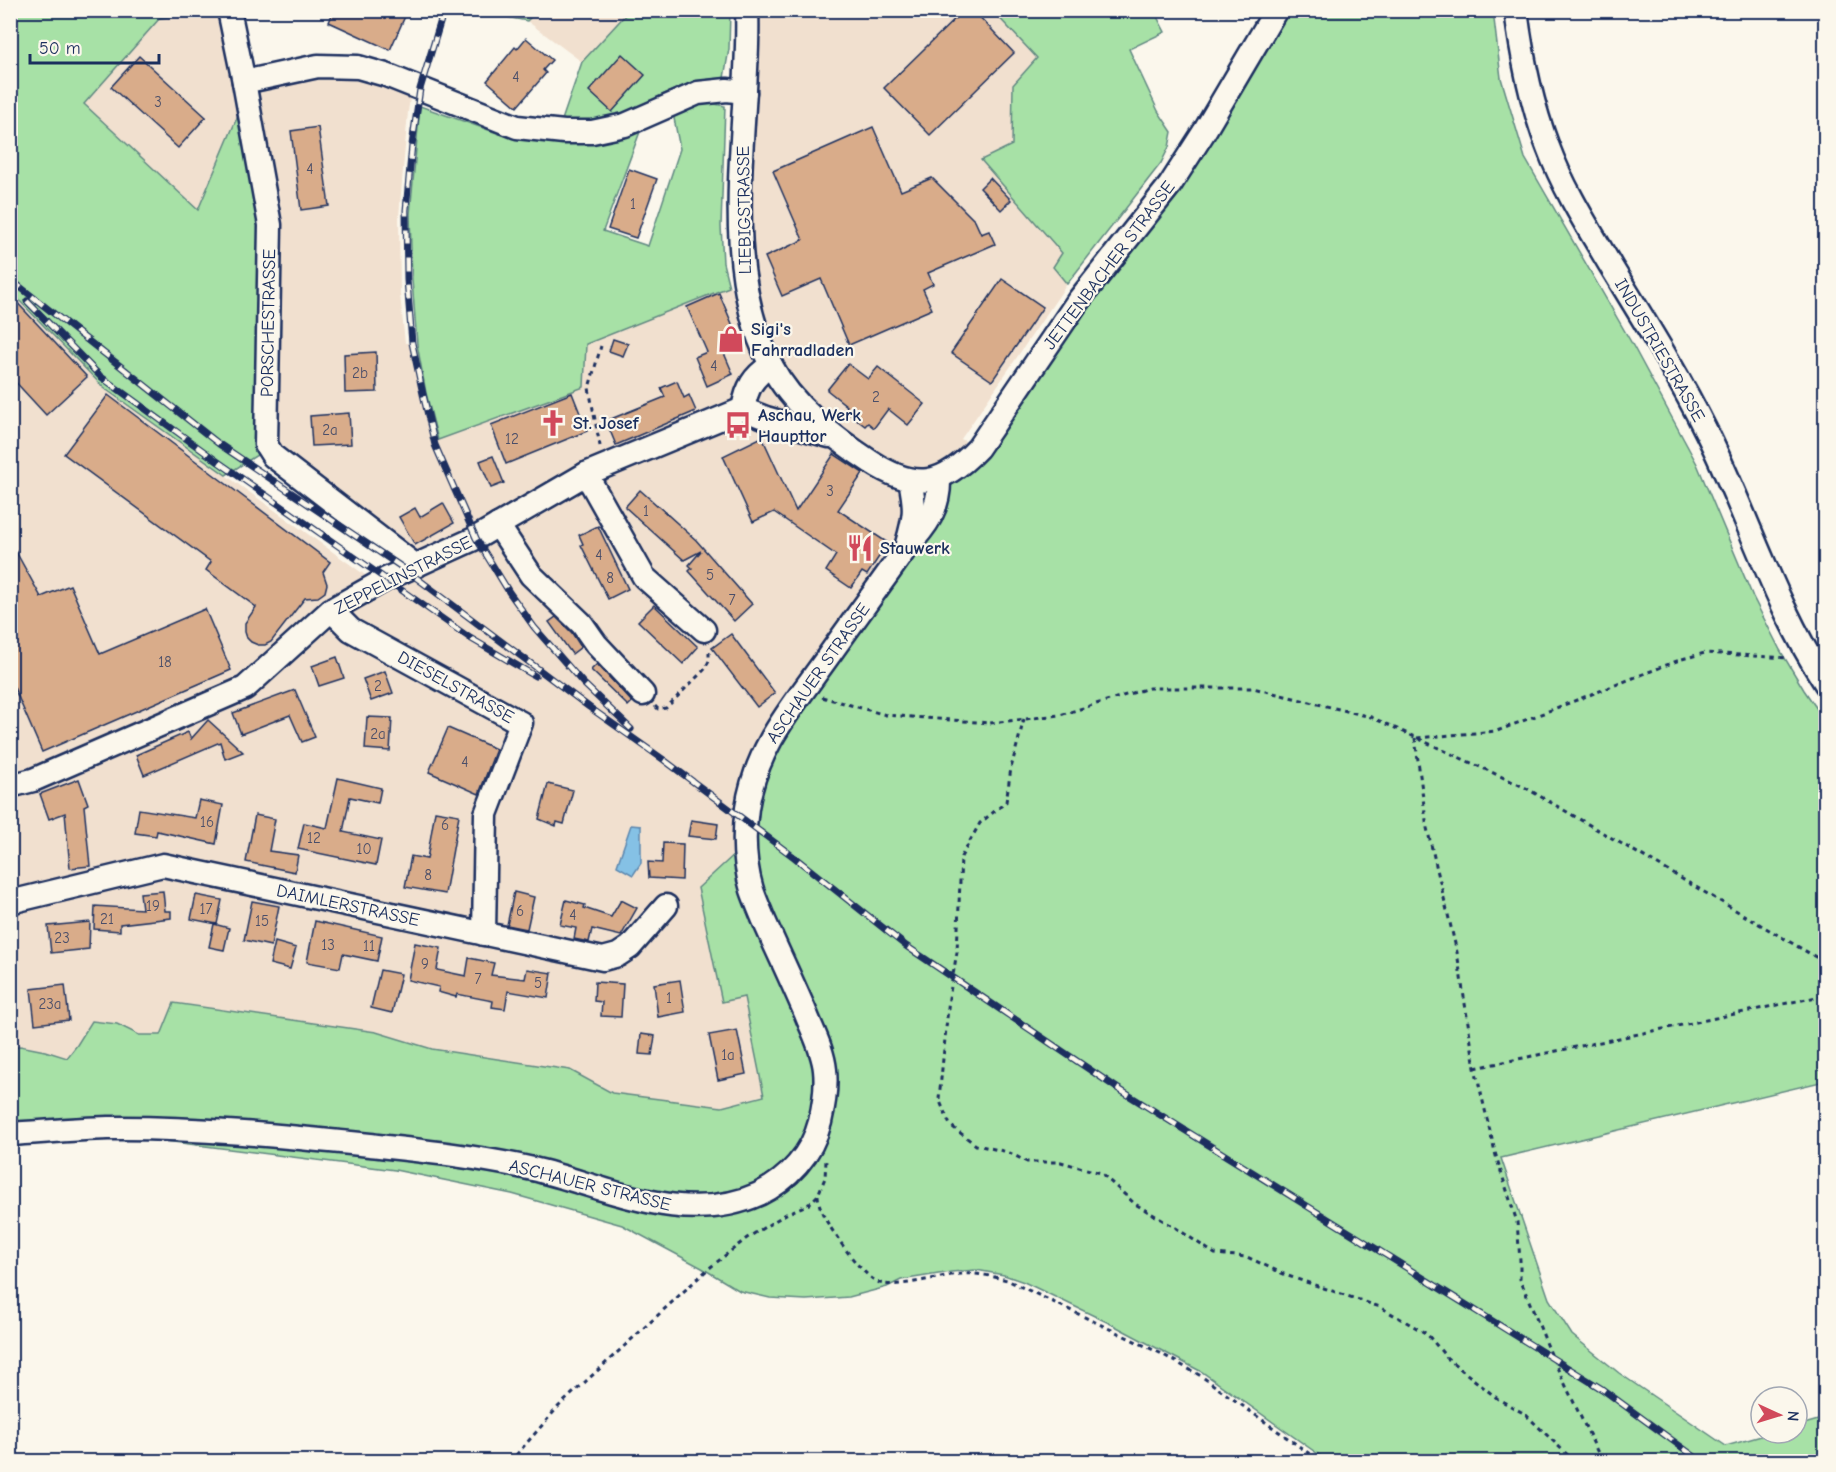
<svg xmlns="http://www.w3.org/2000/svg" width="1836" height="1472" font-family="'Comic Neue',sans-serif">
	<rect width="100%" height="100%" fill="#fbf7ec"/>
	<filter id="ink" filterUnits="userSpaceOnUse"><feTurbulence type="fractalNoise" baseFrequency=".0167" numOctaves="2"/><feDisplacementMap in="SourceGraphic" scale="12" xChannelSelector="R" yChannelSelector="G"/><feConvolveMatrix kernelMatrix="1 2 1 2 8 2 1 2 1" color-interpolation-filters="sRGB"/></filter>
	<g filter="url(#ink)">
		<g fill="#f1e0cf">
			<path d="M221,11L239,113L198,210L84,104L160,18Z"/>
			<path d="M537,11H629L582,62L527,21Z"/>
			<path d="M755,11H993L1037,58L1013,85L1012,145L982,161L1063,254L1053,267L1067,284L961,439L987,452L950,487L935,515L737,852L721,1002L744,997L764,1095L722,1107L612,1093L570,1070L432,1049L376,1032L174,1003L162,1035H139L117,1024L77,1045L67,1059L45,1051L20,1046L11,1050L10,292L104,388L365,575L412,557L272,444L256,97L258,90L338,71L411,92L408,112L399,216L400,294L405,343L417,344L415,314L585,344L729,287L753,283L749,208Z"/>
		</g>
		<g fill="#a7e1a6" stroke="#618882" stroke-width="1.5">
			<path d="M11,11H219L160,18L84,104L198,210L239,113L253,176L259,237L257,455L226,475L104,388L11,292Z"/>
			<path d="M475,11L537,10V11L527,21Z"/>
			<path d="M629,11H730L729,49L724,78L695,81L664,94L620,117L593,124L561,123L582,62Z"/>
			<path d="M993,11H1154L1165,32L1129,49L1158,111L1172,132L1169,147L1161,163L1067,284L1053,267L1062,253L981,160L1012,145L1013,85L1037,58Z"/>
			<path d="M1286,11H1493L1501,78L1525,158L1631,342L1697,464L1753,597L1780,650L1804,690L1826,722L1825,1081L1501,1158L1549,1299L1572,1335L1619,1373L1726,1446L1772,1433H1797V1426L1825,1418V1461H1328L1202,1372L1113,1325L1024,1282L1004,1275L976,1270L951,1272L901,1280L887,1287L849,1297L806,1300L770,1298L740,1291L702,1268L622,1225L512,1194L395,1170L157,1140L250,1144L369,1155L750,1207L832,1112L758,893L751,853L765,759L935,515L954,479Z"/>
			<path d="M699,103L715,104L725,106L721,226L723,263L729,287L586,344L584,387L438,440L426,393L417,344L412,280L410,214L420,106L500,134L522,138L641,129L603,231L648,246L680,149L673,113Z"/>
			<path d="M737,852L813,1049L817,1103L800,1151L764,1182L730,1194L698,1197H666L539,1161L11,1126V1050L20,1046L45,1051L67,1058L77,1045L92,1021L117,1024L139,1035H161L174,1003L376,1032L432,1049L570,1070L612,1093L722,1107L764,1096L744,997L722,1002L698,888Z"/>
		</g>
		<path fill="#85c1e5" stroke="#5b87af" stroke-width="1.5" d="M631,825L641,826V863L633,875L617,866Z"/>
		<g fill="#d9ac8a" stroke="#1b2f5e" stroke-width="1.5">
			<path d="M334,10H398L406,14L390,50L329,22Z"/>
			<path d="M964,10H973L1014,53L930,135L884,88Z"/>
			<path d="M526,38L552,60L543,70L546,73L517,107L487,81L515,47L517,49Z"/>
			<path d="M622,54L645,75L612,112L589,91Z"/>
			<path d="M139,56L206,117L178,148L111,87Z"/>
			<path d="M318,127L329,206L301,210L291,131Z"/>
			<path d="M873,127L901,191L932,178L975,221L981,234L989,231L995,244L928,273L933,284L923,289L932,309L849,345L821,279L782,296L765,257L803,240L773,171Z"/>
			<path d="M629,169L657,179L636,238L608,229Z"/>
			<path d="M990,178L1011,200L1001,210L980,188Z"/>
			<path d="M1002,279L1043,307L992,381L951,353Z"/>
			<path d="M719,293L738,338L721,346L733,374L707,386L695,357L707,352L687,307Z"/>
			<path d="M10,295L87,377L46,415L10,376Z"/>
			<path d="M613,339L628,344L623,356L609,351Z"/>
			<path d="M376,352L377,392L345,393L344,354Z"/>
			<path d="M848,364L868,379L878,367L925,404L908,425L888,409L874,428L868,423L865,426L844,410L847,406L827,390Z"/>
			<path d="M677,381L684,398L689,395L696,411L616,445L606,421L665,397L661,388Z"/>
			<path d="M572,393L587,431L506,464L491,425Z"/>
			<path d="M108,395L330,562L323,572L327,584L325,592L318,597L305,598L271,642L265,645H258L251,642L247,638L245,632V623L256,607L206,570L211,562L64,454Z"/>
			<path d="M349,413L351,444L312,446L310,416Z"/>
			<path d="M762,437L796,511L834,454L863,473L838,510L888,543L867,575L862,572L851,588L826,571L836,555L774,512L753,522L723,456Z"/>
			<path d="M493,456L504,483L491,488L480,461Z"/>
			<path d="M640,490L696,540L752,604L734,621L689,571L692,568L689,565L701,551L684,560L625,507Z"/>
			<path d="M443,503L454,523L415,545L399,517L415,508L420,517Z"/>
			<path d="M598,526L628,589L608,599L581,545L583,544L579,535Z"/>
			<path d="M10,541L41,597L70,585L100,654L205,609L231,670L42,752L10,678Z"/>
			<path d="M654,605L698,647L683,664L638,621Z"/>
			<path d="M556,617L572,633L581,647L572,654L549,622Z"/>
			<path d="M731,634L775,693L757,707L712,648Z"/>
			<path d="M337,657L344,678L319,686L312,666Z"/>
			<path d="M597,664L632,702L628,706L591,670Z"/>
			<path d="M385,671L393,693L371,701L363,679Z"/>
			<path d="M295,690L315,737L302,742L290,715L241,734L233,713Z"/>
			<path d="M367,717L392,718L390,751L365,749Z"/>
			<path d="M208,720L243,752L225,759L220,742L144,775L136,755L188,732L191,739Z"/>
			<path d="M448,728L496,749L479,794L429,772Z"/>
			<path d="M338,778L381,788L378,803L350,797L343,832L381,840L376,865L298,849L304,823L327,828Z"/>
			<path d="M79,779L88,804L84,806L90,866L70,868L65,813L49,819L40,794Z"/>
			<path d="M548,784L573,790L564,824L557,822L556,826L539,819Z"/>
			<path d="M199,800L223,805L216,844L157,831L156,836L135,833L139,809L195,818Z"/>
			<path d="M435,811L459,815L445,894L405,887L411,856L427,859Z"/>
			<path d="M255,815L275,819L269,851L298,855L295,872L246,862Z"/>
			<path d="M691,820L718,824L716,839L688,836Z"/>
			<path d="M663,843L683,844L682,880L649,878L648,862L662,863Z"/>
			<path d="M163,891L165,911H171V918L120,924V931L94,929L95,906L142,909L140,893Z"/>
			<path d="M514,892L534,897L527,929L507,925Z"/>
			<path d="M196,895L222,900L217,924L191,919Z"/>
			<path d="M566,900L585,905L584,908L611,917L621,900L637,908L621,936L592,929L589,942L574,939L576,928L560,925Z"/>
			<path d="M252,901L279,906L271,946L244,940Z"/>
			<path d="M315,921L382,936L377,961L343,954L340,968L307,962Z"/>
			<path d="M90,922L89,949L51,953L48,926Z"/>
			<path d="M214,924L229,928L224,950L209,947Z"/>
			<path d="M275,942L296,948L290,969L270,964Z"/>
			<path d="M415,943L441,948L437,970L466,976L469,958L494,963L491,975L525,979L527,969L552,973L548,998L508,991L505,1009L492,1007L493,1001L457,994L456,997L438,992L439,987L408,980Z"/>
			<path d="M380,970L401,974L392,1013L371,1008Z"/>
			<path d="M680,980L685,1012L658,1017L654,984Z"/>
			<path d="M595,982L623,984L621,1017L601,1016L602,1002L594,1001Z"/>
			<path d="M65,985L69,1020L35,1024L31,989Z"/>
			<path d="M737,1030L746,1074L718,1080L709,1035Z"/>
			<path d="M641,1034L655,1036L652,1055L639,1054Z"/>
		</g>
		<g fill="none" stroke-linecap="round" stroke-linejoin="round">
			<defs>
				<g id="minor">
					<path d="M229,10L244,82L270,225L266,445L273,456L416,566"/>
					<path d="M747,10C748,30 747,50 746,70C742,164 725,277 771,365C792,406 833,437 871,462C916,491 942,486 978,448L1078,301L1170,185L1204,132L1276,10"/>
					<path d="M1516,10C1522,58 1531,103 1548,147C1564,190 1589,229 1612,268C1645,322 1679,376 1707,433C1748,516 1775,606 1826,684"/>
					<path d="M244,82L318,66L358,67L386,75L517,127L564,132H592L625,125L698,93L727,90L745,92"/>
					<path d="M743,409C747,387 753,377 771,365"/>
					<path d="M586,474L644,577L704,630"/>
					<path d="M498,525L531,575L582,624L596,644L643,694"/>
					<path d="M907,544C915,516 916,509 910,480"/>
					<path d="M331,610L351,630L521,723L486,814L484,934"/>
					<path d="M10,786L33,780L245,688L331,610L386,579L476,538L586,474L743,409L766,418L829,436"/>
					<path d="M10,902L163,865L603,959L618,955L630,947L666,906"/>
					<path d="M10,1134C43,1132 75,1129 108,1128C195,1127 283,1136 370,1145C424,1151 480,1157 533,1169C606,1186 684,1228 759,1194C788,1180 812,1154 820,1122C824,1105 827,1088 825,1070C823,1050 813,1032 806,1014C792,981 777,950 763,918C759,908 755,899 752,890C744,863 743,836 747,808C756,747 793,706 827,658C853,621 880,585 906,548C926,527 940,509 939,478"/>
				</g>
			</defs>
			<use href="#minor" stroke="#1b2f5e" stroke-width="27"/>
			<g stroke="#1b2f5e" stroke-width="3" stroke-dasharray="4.5 4.5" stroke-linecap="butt">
				<path d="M600,446L589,388L601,346"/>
				<path d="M822,697L886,715L990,723L1060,715L1149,688H1253L1371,717L1526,788L1826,963"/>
				<path d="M655,706L658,709L666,708L705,669L709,661V648"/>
				<path d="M1024,719L1011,768L1006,802L980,823L961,857L957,952L949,998L939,1099L950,1125L976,1145L1008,1152L1027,1162H1061L1101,1173L1135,1204L1176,1228L1215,1254L1247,1257L1288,1276L1380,1307L1427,1334L1447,1358L1498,1399L1525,1414L1575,1462"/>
				<path d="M1415,738L1427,828L1457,952L1475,1068L1496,1156L1517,1222L1520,1260V1279L1553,1359L1598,1453L1604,1462"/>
				<path d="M1417,738L1497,731L1682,659L1705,653L1788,658"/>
				<path d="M1475,1068L1826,995"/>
				<path d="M818,1195C819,1213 829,1225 839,1240C847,1252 866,1278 880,1283C899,1289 940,1275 962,1274C977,1273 992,1276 1007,1280L1160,1353L1201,1376L1321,1462"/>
				<path d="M510,1462L559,1406L707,1270L747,1238L786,1214L809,1204L818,1195L825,1178L826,1160"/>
			</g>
			<use href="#minor" stroke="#fbf7ec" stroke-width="22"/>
			<defs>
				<g id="rail">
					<path d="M444,10L420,89L412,145L406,210L407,280L412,343L423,394L435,445L476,538L509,592L534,627L583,683L631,729"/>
					<path d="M10,279L219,444L406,570L589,707L664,760L794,857L906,946L1117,1088L1602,1389L1702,1462"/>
					<path d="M27,301L100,376L217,461L470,638L535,676"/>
				</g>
			</defs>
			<use href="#rail" stroke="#1b2f5e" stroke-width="7"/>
			<use href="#rail" stroke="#fbf7ec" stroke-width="4.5" stroke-dasharray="14" stroke-linecap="butt"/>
		</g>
	</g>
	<defs>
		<symbol id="shop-bare" viewBox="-9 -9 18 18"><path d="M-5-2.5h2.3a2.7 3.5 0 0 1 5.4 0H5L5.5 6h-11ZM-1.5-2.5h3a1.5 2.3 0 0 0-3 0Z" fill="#d1495b" stroke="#fbf7ec" stroke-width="2.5" paint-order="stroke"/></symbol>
		<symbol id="church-bare" viewBox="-9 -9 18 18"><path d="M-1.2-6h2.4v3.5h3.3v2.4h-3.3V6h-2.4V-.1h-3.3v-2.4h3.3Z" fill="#d1495b" stroke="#fbf7ec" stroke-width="2.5" paint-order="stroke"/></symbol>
		<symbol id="bus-bare" viewBox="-9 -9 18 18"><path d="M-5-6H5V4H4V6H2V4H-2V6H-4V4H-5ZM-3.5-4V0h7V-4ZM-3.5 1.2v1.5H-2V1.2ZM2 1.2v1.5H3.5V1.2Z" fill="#d1495b" stroke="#fbf7ec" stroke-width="2.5" paint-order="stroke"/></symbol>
		<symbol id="restaurant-bare" viewBox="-9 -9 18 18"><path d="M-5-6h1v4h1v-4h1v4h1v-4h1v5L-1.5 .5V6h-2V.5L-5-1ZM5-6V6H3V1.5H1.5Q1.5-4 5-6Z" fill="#d1495b" stroke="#fbf7ec" stroke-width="2.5" paint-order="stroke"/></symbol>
	</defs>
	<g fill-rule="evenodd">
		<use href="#shop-bare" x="712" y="320" width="38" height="38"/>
		<use href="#church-bare" x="534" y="404" width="38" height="38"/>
		<use href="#bus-bare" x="719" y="406" width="38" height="38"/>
		<use href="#restaurant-bare" x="841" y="529" width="38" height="38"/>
	</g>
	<g text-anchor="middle" stroke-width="4.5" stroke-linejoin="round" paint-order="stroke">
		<g font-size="15" fill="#4a4e69">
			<text x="516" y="82">4</text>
			<text x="158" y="107">3</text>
			<text x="310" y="174">4</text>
			<text x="633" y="209">1</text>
			<text x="714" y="371">4</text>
			<text x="360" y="378">2b</text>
			<text x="876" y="402">2</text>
			<text x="330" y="435">2a</text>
			<text x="512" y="444">12</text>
			<text x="830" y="496">3</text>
			<text x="646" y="516">1</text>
			<text x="599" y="560">4</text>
			<text x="710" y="580">5</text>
			<text x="610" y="583">8</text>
			<text x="732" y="605">7</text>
			<text x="165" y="667">18</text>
			<text x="378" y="691">2</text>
			<text x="378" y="739">2a</text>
			<text x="465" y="767">4</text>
			<text x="207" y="827">16</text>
			<text x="445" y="830">6</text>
			<text x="314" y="843">12</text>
			<text x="364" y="854">10</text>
			<text x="428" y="880">8</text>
			<text x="153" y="911">19</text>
			<text x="206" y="914">17</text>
			<text x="520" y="916">6</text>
			<text x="573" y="920">4</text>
			<text x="107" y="924">21</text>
			<text x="262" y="926">15</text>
			<text x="62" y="943">23</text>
			<text x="328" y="950">13</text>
			<text x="369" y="951">11</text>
			<text x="425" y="969">9</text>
			<text x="478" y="984">7</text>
			<text x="538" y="988">5</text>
			<text x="669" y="1003">1</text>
			<text x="50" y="1009">23a</text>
			<text x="728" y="1060">1a</text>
		</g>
		<g font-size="18" fill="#1b2f5e" stroke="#fbf7ec">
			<text transform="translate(744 210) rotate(-91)" y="6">LIEBIGSTRASSE</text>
			<text transform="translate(1109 265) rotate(-53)" y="6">JETTENBACHER STRASSE</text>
			<text transform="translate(268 323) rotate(-89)" y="6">PORSCHESTRASSE</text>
			<text transform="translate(1660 350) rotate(60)" y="6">INDUSTRIESTRASSE</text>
			<text transform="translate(403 575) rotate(-27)" y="6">ZEPPELINSTRASSE</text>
			<text transform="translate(818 673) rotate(-55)" y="6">ASCHAUER STRASSE</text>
			<text transform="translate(456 687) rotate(29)" y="6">DIESELSTRASSE</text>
			<text transform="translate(348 905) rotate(12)" y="6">DAIMLERSTRASSE</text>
			<text transform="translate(590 1185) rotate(14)" y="6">ASCHAUER STRASSE</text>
		</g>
		<g font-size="18" font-weight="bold" fill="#1b2f5e" stroke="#fbf7ec" text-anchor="start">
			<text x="751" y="335">Sigi's<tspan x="751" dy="21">Fahrradladen</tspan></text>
			<text x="758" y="421">Aschau, Werk<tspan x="758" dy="21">Haupttor</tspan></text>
			<text x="573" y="429">St. Josef</text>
			<text x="880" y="554">Stauwerk</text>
		</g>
	</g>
	<rect width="1836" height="1472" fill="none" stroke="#fbf7ec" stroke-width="36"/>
	<rect x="18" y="18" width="1800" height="1436" fill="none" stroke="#1b2f5e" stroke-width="2" filter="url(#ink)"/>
	<g transform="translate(1779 1415) rotate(94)"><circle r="28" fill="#fbf7ec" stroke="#a1a7b3" stroke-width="1.5"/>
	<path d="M0-4.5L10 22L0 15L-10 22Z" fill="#d1495b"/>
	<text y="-9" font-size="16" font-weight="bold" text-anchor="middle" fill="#1b2f5e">N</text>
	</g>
	<path d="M30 54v9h129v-9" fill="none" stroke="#1b2f5e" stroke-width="3"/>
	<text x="39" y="54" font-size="18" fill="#1b2f5e" stroke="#fbf7ec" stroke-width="4.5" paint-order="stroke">50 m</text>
</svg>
